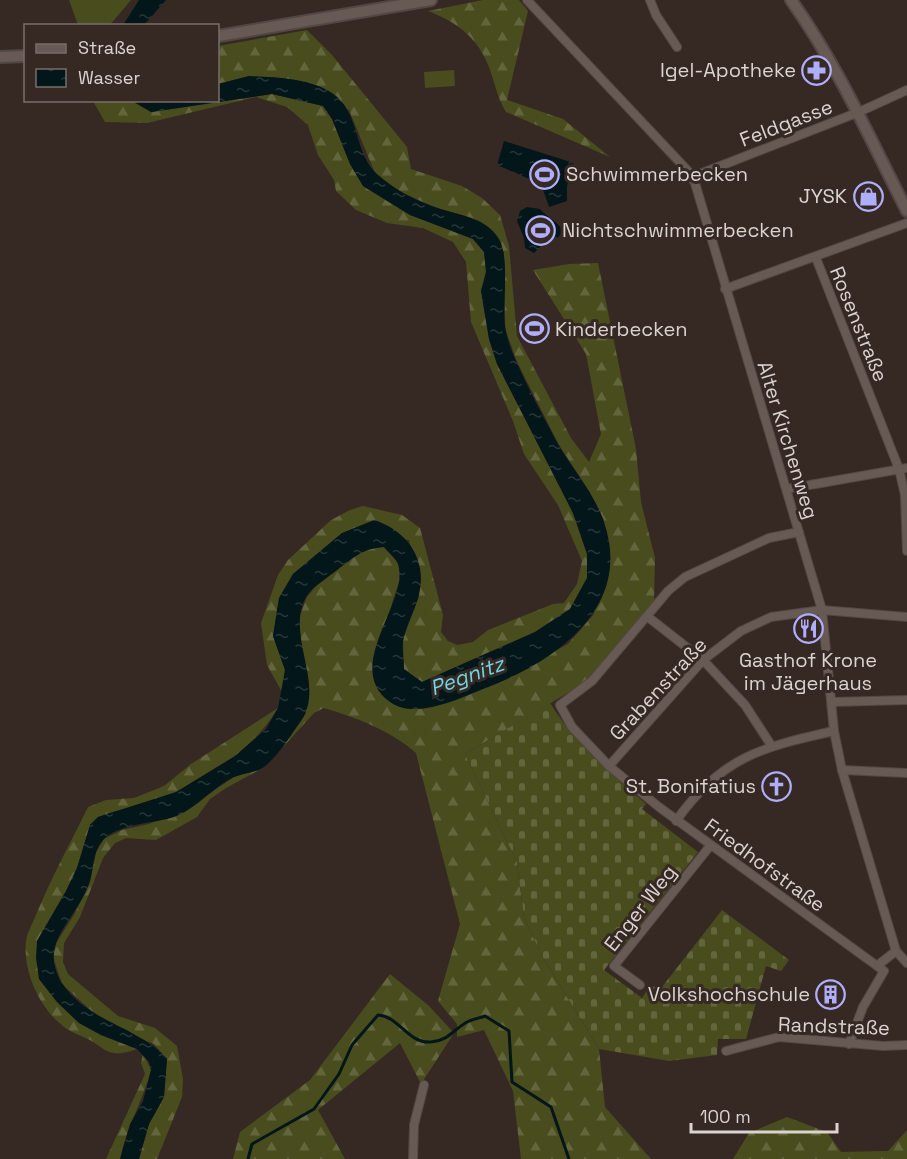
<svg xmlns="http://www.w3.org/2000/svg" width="907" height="1159" font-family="'Space Grotesk',sans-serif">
	<defs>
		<pattern id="forest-firs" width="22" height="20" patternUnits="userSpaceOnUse" patternTransform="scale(1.5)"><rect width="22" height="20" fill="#494c1d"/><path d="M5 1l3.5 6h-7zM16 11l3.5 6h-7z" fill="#63653d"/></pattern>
		<pattern id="cemetery-stones" width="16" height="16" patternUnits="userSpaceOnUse" patternTransform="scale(1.5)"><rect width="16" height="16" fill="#494c1d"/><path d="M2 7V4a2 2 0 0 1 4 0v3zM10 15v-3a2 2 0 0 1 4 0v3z" fill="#63653d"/></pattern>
		<pattern id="water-ripples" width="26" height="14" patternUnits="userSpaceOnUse" patternTransform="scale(1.5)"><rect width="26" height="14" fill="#031619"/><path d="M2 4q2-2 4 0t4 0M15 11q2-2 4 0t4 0" fill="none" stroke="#273739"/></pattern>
	</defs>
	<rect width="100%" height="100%" fill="#362924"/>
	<g fill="#494c1d">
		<path d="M69,0H131L109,26L78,25Z"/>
		<path d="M454,70L455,86L425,88L424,72Z"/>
	</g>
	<g fill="url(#forest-firs)">
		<path d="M483,0H519L528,11L507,100L563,119L610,157L506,112C497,97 495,83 489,67C478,38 457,22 428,11Z"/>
		<path d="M307,30L332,55L407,147L411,169L462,186L482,198L500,215L509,246L517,336L571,438L589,462L601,434L586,354L533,270L569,264L598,263L636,449L641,502L655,558L654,605L591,679L465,754L517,862L524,918L542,956L599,1049L605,1107L651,1159H521L513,1091L484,1030L457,1037V1024L438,1001L460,924L416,753C390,730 357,718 324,708L314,713L283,747L306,713L299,618L307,597L315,587L366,548L384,547L398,563L400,579L392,603L377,686L498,683L568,644L594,614L604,520L589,491L559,445L517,362L505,328L504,252L465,216L434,207L399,191L375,173L349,110L249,76L218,84V46Z"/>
		<path d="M272,94L323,106L332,119L350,164L363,186L410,215L473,239L484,252L486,272L481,291L489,339L497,364L573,513L587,554V578L570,609L535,632L422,682L404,670L403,639L419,596L409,540L342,533L293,574L279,598L273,636L285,670L282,692L267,665L261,623L278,575L288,560L331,520L350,510L363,506L402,515L420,528L443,615L441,632L448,641L457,645L473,642L488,630L553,604L564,603L577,584L582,561L558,505L524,454L513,421L471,322L466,262L453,242L423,228L387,223L356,210L336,191L334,180L318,155L308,125L287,107L256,97L147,123L105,122L93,101H132L152,112Z"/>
		<path d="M278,708C254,749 204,783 159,799C139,806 118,809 98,817L90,825L77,868L66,891L37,941L39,979L57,1002L79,1023L101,1035L137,1049C104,1061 106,1045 79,1035C46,1023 22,976 26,941C27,932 33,923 36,915C51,878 71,842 88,807L106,800L134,798L164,786L191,764Z"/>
		<path d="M263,768L226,788L210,799L197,817L156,840L126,838L115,843L103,858L80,917L64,943L63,962L68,974L118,1016L155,1028L177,1046L183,1079L182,1097L157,1159H139L149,1124L164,1097L167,1059L154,1044L127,1033L97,1016L62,984L53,957L56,943L74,915L90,882L96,852L104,839L122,830L149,824L190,807L234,777Z"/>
		<path d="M390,974L429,1006L454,1033L421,1084L400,1043L318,1110L345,1159H233L240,1132L310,1080Z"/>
		<path d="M143,1053L151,1070C143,1101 126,1128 120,1159H106L145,1074L141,1063Z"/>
		<path d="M787,1117L827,1132L841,1152L888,1151L907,1130V1159H733L749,1133Z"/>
	</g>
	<path fill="url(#cemetery-stones)" d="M550,703C576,744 610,772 646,804L642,809L698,852L604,970L642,998L650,986L662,987L722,910L789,960L781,971L766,966L746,1039H718L717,1055L669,1061L599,1049L542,956L524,918L517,862L465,754Z"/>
	<g fill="url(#water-ripples)">
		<path d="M139,0H166L144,25H123Z"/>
		<path d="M249,76C275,77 310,78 332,93C361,112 353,154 378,175C394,189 412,199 432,206C454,215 482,215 497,236C511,254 502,302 505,325C506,337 512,352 517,363C529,390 544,418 558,444C573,470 594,493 604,522C634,609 553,663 483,689C458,699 415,720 390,702C341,667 411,600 398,564C396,558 388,552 384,547C362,549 354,557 337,570C327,578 313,586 306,597C285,636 326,684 301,721C290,736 279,755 264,767C256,773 243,773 234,777C213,787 196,809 174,817C152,824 123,823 105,838C93,849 94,867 90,881C83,904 62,925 56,944C51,956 55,973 62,983C87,1022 140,1027 167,1059L164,1097L149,1124L139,1159H120L130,1124L143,1101L151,1070L149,1062L137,1049L101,1035L79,1023L57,1002L39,979L36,958L37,941L66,891L77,868L90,825L98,817L176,792L235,756L266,729L278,708L285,670L273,636L279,598L293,574L342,533L374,520C408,531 429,561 418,598C414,612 407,624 404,637C401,647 404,659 404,669L422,682L535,632L570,609L587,578V554L573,513L497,364L489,339L481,291L486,272L484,252L473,239L410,215L363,186L350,164L332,119L323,106L272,94L151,112L132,101L218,100V84Z"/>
		<path d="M504,141L574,163L567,186V201L549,207L541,184L497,165Z"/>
		<path d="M527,207L540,209C546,217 560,222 562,231L558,238H543L540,247L534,253L525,248L524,238L517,221L520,211Z"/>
		<path d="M537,313L542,342L531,340L525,333L532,325L529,315Z"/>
	</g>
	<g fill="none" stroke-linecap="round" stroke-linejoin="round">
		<path stroke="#031619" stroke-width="3" d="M248,1159L252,1144L314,1109L339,1074L352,1045L378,1015C399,1016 408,1044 431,1042C448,1041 454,1029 467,1022C473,1019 480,1018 485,1016L509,1031L512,1082L551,1107L569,1159"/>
		<defs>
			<g id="street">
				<path d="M527,0L688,171L695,183L822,610L834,731L842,770L896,951L907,963"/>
				<path d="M650,0L656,15L677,47"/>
				<path d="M692,177L859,112L907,90"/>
				<path d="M816,258L899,469L905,495L907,551"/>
				<path d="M725,289L907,223"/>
				<path d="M787,489L907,468"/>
				<path d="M799,532L769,538L685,577L668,591L592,681L560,705L572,727L609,766L659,807L884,971L863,1007L849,1044"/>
				<path d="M648,617L703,660L745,705L771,745"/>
				<path d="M833,702L907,700"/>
				<path d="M609,766L703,660L741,631L771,617L822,610L907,617"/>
				<path d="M842,770L907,773"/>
				<path d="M676,821C721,757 762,747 834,731"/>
				<path d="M878,965L896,951"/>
				<path d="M640,985L614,966L710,846"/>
				<path d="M726,1051L779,1037L883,1046L907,1045"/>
				<path d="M413,1159L414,1125L424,1085"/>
			</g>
			<g id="secondary">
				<path d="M791,0C838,66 870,139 907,211"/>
				<path d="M218,36L431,0"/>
				<path d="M0,57L26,56"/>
			</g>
		</defs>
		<use href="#street" stroke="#524843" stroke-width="10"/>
		<use href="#secondary" stroke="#524843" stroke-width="14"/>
		<use href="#street" stroke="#675953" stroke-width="8"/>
		<use href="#secondary" stroke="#675953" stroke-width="10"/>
	</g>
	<defs>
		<symbol id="pharmacy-ring" viewBox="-11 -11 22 22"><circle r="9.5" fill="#362924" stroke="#afaefa" stroke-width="1.5"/><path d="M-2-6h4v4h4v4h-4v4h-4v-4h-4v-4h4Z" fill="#afaefa"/></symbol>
		<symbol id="stadium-ring" viewBox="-11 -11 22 22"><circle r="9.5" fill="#362924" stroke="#afaefa" stroke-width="1.5"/><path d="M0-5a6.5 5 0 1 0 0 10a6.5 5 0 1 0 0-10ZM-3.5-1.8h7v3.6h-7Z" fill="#afaefa"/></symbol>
		<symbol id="shop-ring" viewBox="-11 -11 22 22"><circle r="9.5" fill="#362924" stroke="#afaefa" stroke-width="1.5"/><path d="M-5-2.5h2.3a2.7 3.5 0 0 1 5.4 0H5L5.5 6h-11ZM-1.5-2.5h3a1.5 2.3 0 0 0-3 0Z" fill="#afaefa"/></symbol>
		<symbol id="restaurant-ring" viewBox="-11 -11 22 22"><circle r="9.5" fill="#362924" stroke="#afaefa" stroke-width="1.5"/><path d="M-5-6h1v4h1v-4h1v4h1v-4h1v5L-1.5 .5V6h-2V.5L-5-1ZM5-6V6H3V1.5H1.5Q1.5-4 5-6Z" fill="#afaefa"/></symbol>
		<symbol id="church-ring" viewBox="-11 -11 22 22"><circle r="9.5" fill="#362924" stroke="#afaefa" stroke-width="1.5"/><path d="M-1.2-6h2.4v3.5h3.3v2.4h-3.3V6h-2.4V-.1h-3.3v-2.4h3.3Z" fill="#afaefa"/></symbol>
		<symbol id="building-ring" viewBox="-11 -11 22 22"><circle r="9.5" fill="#362924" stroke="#afaefa" stroke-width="1.5"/><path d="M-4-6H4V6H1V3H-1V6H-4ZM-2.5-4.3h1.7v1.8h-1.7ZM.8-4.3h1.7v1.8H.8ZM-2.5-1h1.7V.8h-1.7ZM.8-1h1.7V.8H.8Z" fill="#afaefa"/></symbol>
	</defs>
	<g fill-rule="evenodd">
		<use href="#pharmacy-ring" x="800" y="54" width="33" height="33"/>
		<use href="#stadium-ring" x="528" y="158" width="33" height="33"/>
		<use href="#shop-ring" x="852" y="180" width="33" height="33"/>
		<use href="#stadium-ring" x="524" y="214" width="33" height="33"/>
		<use href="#stadium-ring" x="518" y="312" width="33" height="33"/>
		<use href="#restaurant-ring" x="792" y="612" width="33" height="33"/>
		<use href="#church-ring" x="760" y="770" width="33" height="33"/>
		<use href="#building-ring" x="814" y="978" width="33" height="33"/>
	</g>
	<g text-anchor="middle" stroke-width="6" stroke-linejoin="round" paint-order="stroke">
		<g font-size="20" fill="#dbd3cf" stroke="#362924" text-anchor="end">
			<text x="796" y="77">Igel-Apotheke</text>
			<text x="566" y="181" text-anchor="start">Schwimmerbecken</text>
			<text x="847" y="203">JYSK</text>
			<text x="562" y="237" text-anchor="start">Nichtschwimmerbecken</text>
			<text x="555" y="336" text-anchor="start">Kinderbecken</text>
			<text x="808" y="667" text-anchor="middle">Gasthof Krone<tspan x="808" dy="23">im Jägerhaus</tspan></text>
			<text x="756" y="793">St. Bonifatius</text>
			<text x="810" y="1001">Volkshochschule</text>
		</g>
		<g font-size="20" fill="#dbd3cf" stroke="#362924">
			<text transform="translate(786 123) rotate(-21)" y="7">Feldgasse</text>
			<text transform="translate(859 324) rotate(68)" y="7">Rosenstraße</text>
			<text transform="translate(788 440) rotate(73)" y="7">Alter Kirchenweg</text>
			<text transform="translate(658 689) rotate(-47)" y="7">Grabenstraße</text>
			<text transform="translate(765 865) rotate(36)" y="7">Friedhofstraße</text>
			<text transform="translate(640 908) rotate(-52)" y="7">Enger Weg</text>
			<text transform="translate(834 1026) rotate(2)" y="7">Randstraße</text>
		</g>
		<g font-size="21" font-style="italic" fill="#6ed7e3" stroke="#362924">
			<text transform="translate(467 676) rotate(-20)" y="7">Pegnitz</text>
		</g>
	</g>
	<rect x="24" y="24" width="195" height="78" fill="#362924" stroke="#786d68" stroke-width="1.5"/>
	<rect x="36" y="44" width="30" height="9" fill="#675953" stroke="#786d68" stroke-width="1.5"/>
	<text x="78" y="54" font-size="18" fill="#dbd3cf">Straße</text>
	<rect x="36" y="69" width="30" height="18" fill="url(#water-ripples)" stroke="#786d68" stroke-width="1.5"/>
	<text x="78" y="84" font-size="18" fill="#dbd3cf">Wasser</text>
	<path d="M691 1123v9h146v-9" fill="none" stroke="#dbd3cf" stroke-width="3"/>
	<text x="700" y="1123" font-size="18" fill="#dbd3cf" stroke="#362924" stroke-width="4.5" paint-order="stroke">100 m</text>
</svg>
